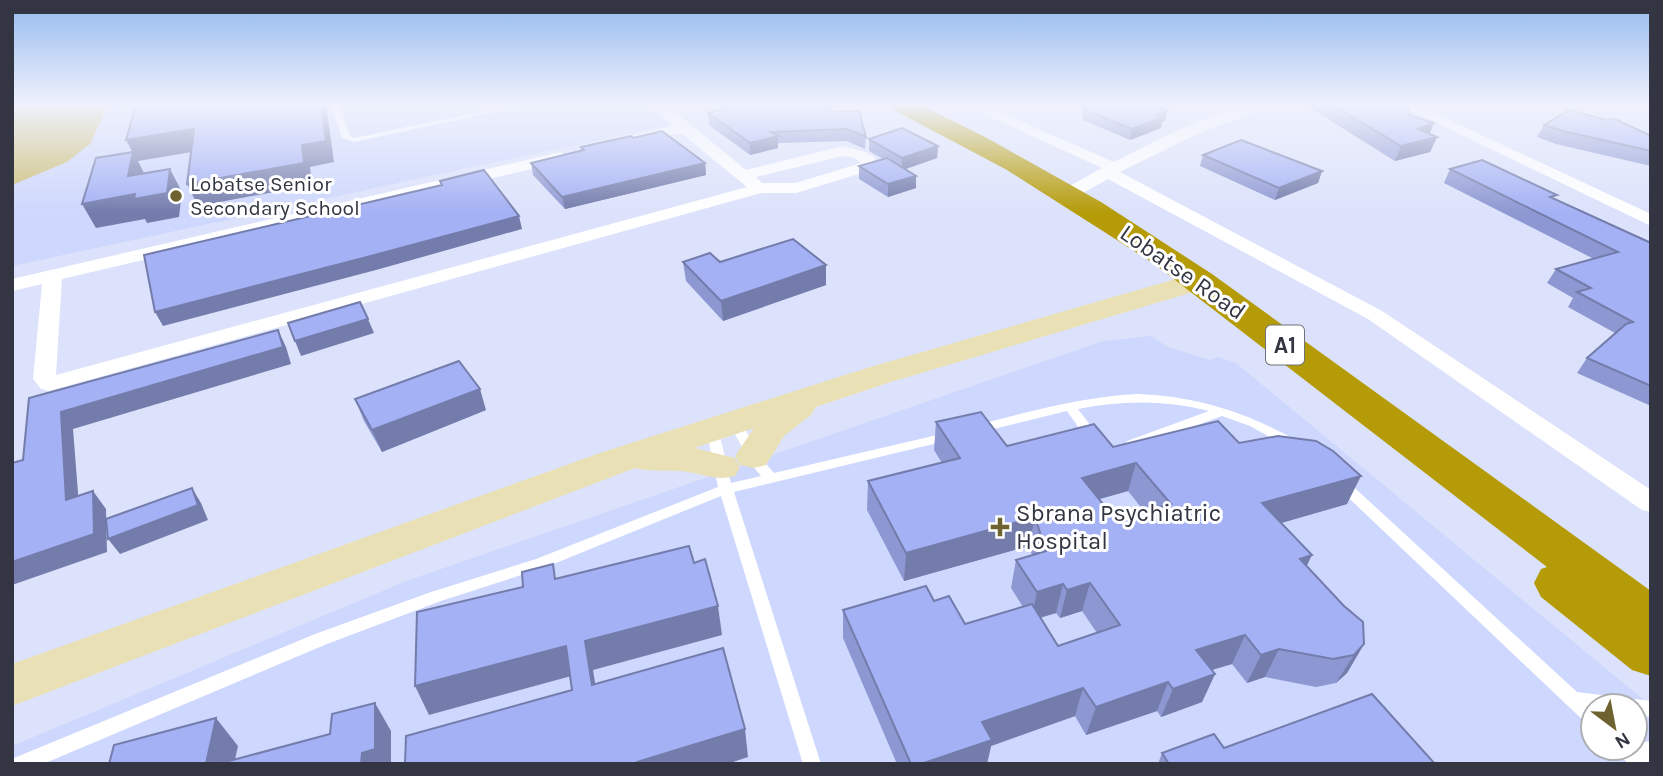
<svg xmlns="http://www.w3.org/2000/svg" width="1663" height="776" font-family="Karla,sans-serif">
	<rect width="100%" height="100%" fill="#dce2fb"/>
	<g fill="#ced7fd" fill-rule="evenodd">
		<path d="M12,104H645L669,125L12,266Z"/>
		<path d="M1151,336L1168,347L1210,360L1218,357L1236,363L1651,706V764H12V746L409,580L1103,341ZM1593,706H1635V748H1593Z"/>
	</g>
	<path fill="#cdbd73" d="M12,104H109L90,144L67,162L12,185Z"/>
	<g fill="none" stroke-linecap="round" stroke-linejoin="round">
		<g fill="#fff" fill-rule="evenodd">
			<path d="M331,104H339L350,136L354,138L517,104H532L354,142L342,138Z"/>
			<path d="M1137,394C1197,396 1249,413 1301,443L1303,446L1301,449H1291L1250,426L1222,416L1137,447H1127L1125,444L1127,441L1209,411C1165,400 1122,400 1078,409L1100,438L1093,442L1088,441L1067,411L978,433L972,429L973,426C1027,412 1081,397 1137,394Z"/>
			<path d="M734,417L739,418L761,458L774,473L950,432L957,436L950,440L734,492L821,764H803L721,496L546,567L441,601L327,644L43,764H12L14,758L315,634L431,592L536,559L718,487L706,428L707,425L712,424L718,428L731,483L761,476L751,464L728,421Z"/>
			<path d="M1340,477L1345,479L1577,692L1651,701V717L1635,715V706H1593V726L1587,724L1335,485L1333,482L1335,479Z"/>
			<path d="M1635,741L1651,742V764H1629L1619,755L1616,748H1635Z"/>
		</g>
		<g fill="#fff" fill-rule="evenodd">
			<path d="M651,104H666L746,170L843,146L865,152L874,157L877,166L875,169L796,193H761L49,391L41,389L33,379L42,284L12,291V279L561,152L569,157L561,162L62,279L56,375L747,187L681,133L636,144L631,142L628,139L631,136L673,126ZM843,156L855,158L861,163L795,183H762L756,177Z"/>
			<path d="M962,104H981L1114,162C1164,137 1220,104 1277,104L1197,134L1120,172L1382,311L1651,490V512L1642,510L1368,319L1108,179L1074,198H1062L1060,194L1062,190L1102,168Z"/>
			<path d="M1397,104H1415L1651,214V226Z"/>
		</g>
		<path fill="#e9e1b5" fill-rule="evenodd" d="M1200,272L1210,275L1214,281L1210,287L891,382L816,407L811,415L784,436L766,465L753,468L740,465L735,456L754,428L694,448L735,458L740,467L735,476C715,482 700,472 680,471C664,470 651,472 635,468L12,706V664L600,453L867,368Z"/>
		<path fill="#b59b08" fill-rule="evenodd" d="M888,104H919L987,138L1101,202L1212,274L1651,591V676L1632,670L1541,597L1534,583L1541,569L1547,567L1153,263L1007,170L892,109Z"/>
	</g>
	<g fill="#8d98d2" fill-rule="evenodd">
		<path d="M821,104L866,137L865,149L847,141L778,143V148L750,155L709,125L708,113Z"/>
		<path d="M1081,104H1150L1167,111L1165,121L1162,122L1161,128L1130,140L1083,120Z"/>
		<path d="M1304,104H1394L1409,115L1430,134L1437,137L1430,152L1395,161Z"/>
		<path d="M1544,125L1649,135L1651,134V166L1556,144L1537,137Z"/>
		<path d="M633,138L705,163L706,175L565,209L533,175L531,163L581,150V147Z"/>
		<path d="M869,139L938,146L937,158L906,169L916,176V188L888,197L859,179V166L883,159L869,151Z"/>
		<path d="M1203,155L1322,171L1318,183L1275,200L1200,166Z"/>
		<path d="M1450,169L1555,199L1651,243V406L1577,373L1587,358L1615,333L1568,307L1573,298L1547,283L1556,269L1594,259L1444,183Z"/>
		<path d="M683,262H720L826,285L723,321L686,281Z"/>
		<path d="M355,399L486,410L382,452L364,421Z"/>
		<path d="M936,422L1007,446L1113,447L1239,443L1347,504L1281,523L1307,567L1364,644L1347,673L1336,683L1316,687L1265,677L1247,683L1232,664L1212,670L1215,674L1202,702L1161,717L1157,711L1086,735L1075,716L991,746L987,764H897L843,638V610L934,601L965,624L1023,607L1011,588L1016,560L1032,555L1029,546L904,581L867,510L868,481L942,463L934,450ZM1128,491L1144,511L1115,519L1099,499ZM1082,611L1097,633L1058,646L1040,618L1056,613L1060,618Z"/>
		<path d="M1224,748L1435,764H1158L1162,753Z"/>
	</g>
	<g fill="#737cab">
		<path d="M116,104H137L118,107Z"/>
		<path d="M321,104H326L334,162L310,167L312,185L198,206L187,184L302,145Z"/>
		<path d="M1167,111L1165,121L1162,122L1161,128L1130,140L1132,129L1157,115Z"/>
		<path d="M1434,123L1428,138L1437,137L1430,152L1395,161L1401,146L1418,129Z"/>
		<path d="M194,129L204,150L138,161L145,175L170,169L182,192L179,217L147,223L145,219L96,228L82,204L128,176L133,153L126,140Z"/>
		<path d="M778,136V148L750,155V143Z"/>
		<path d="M938,146L937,158L902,170V158Z"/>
		<path d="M705,163L706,175L565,209L562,197Z"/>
		<path d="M1322,171L1318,183L1275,200L1279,188Z"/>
		<path d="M916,176V188L888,197V184Z"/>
		<path d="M519,216L522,229L376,270L163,326L155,312Z"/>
		<path d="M826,265V285L723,321L721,301Z"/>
		<path d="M368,319L374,333L301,356L295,341Z"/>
		<path d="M278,330L286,347L291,364L73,429L80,518L66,500L61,412Z"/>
		<path d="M480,389L486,410L382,452L372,430Z"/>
		<path d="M1136,463L1128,491L1075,506L1082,478Z"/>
		<path d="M1361,476L1347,504L1250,532L1262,503Z"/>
		<path d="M192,488L201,503L208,520L120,554L108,539Z"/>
		<path d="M93,491L106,509L107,552L12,585V562Z"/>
		<path d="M1035,517L1029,546L904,581L906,553Z"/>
		<path d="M1312,555L1298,584L1300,559Z"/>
		<path d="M1090,583L1082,611L1060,618L1067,590Z"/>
		<path d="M1063,584L1056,613L1031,620L1037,592Z"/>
		<path d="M718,606L722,635L593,670L600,713L592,685L585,641Z"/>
		<path d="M1245,635L1232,664L1184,678L1196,650Z"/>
		<path d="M1364,644L1347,673L1336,683L1354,655Z"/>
		<path d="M566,646L575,675L429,715L415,686Z"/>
		<path d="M1279,649L1265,677L1247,683L1261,655Z"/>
		<path d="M1215,674L1202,702L1161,717L1173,689Z"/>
		<path d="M1168,682L1157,711L1086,735L1096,707Z"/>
		<path d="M1083,688L1075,716L991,746L987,764H921L982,722Z"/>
		<path d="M375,703L391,731V764H361L362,753Z"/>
		<path d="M216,718L238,746L234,764H206Z"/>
		<path d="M745,729L748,757L727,764H637V762Z"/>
	</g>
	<g fill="#a4b1f4" stroke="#737cab" stroke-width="2" fill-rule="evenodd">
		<path d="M136,104H321L326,141L302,145L304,163L187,184L194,129L126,140Z"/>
		<path d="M739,104H821L833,112L859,111L866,137L847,129L771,132L778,136L750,143L708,113Z"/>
		<path d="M1084,104H1150L1167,111L1157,115L1163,117L1132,129L1085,110Z"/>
		<path d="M1331,104H1394L1408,106L1409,115L1434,123L1418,129L1437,137L1401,146Z"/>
		<path d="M1569,110L1606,120L1615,119L1649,135L1651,134V151L1563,131L1544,125Z"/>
		<path d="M902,128L938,146L902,158L869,139Z"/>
		<path d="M662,131L705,163L562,197L531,163L584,150L581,147L631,136L633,138Z"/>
		<path d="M1241,140L1322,171L1279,188L1203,155Z"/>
		<path d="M133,152L128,176L170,169L167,193L134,199L135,194L82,204L96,158Z"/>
		<path d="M887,158L916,176L888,184L859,166Z"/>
		<path d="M1482,160L1557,195L1550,197L1651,243V386L1587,358L1626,324L1633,322L1577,292L1591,288L1556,269L1618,252L1450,169Z"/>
		<path d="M484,170L519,216L371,256L155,312L144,255L442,185L440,181Z"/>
		<path d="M793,239L826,265L721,301L683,262L710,253L720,262Z"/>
		<path d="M360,302L368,319L295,341L288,323Z"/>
		<path d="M278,330L283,347L61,412L66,500L93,491L94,534L12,562V463L23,460L29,398Z"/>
		<path d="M459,361L480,389L372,430L355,399Z"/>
		<path d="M981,412L1007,446L1094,424L1113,447L1218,421L1239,443L1278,436L1316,441L1333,451L1361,476L1262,503L1312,555L1300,559L1344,606L1363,622L1364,644L1354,655L1333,659L1279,649L1261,655L1245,635L1196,650L1215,674L1173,689L1168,682L1096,707L1083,688L982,722L992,740L921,764H911L843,610L926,586L934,601L949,596L965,624L1032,604L1058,646L1120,625L1090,583L1067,590L1063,584L1037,592L1016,560L1046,551L1035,517L906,553L868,481L960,458L936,422ZM1136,463L1171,504L1115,519L1082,478Z"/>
		<path d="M192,488L198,505L108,539L106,519Z"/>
		<path d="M689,546L694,563L705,559L718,606L585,641L592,685L723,648L745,729L637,762V764H405L406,736L572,690L566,646L415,686L417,612L523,587L522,572L553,564L555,579Z"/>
		<path d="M1372,694L1435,764H1169L1162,753L1214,734L1224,748Z"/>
		<path d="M375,703V749L362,753L361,764H218L330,734L332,714Z"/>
		<path d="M216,718L206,764H109L114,745Z"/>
	</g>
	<linearGradient id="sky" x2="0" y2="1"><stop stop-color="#95baee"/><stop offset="0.49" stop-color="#eff2fd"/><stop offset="1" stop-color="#eff2fd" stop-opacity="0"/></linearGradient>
	<rect width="1663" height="213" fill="url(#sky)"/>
	<g fill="#6e6330" stroke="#fff" stroke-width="2.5">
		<circle cx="176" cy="196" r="7"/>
		<path d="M996.5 516.5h7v7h7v7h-7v7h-7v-7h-7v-7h7z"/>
	</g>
	<g text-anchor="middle" stroke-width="6" stroke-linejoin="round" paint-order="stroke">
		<g font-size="21" fill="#333642" stroke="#fff" text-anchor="start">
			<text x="190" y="191">Lobatse Senior<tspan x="190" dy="24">Secondary School</tspan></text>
		</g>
		<rect fill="#fff" stroke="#70727b" stroke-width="2" x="1266" y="325.5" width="38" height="39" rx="5"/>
		<g font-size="23" font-weight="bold" fill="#333642">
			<text x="1285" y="353">A1</text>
		</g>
		<g font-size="24" fill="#333642" stroke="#fff">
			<text transform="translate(1183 272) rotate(35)" y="8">Lobatse Road</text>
		</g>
		<g font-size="24" fill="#333642" stroke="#fff" text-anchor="start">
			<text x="1016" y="521">Sbrana Psychiatric<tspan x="1016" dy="28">Hospital</tspan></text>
		</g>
	</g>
	<rect width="1663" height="776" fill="none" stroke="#333642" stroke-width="28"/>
	<g transform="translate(1614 727) rotate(148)"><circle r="33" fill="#ffffff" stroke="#adafb3" stroke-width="2"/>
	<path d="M0-5L12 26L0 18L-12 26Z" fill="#6e6330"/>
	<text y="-10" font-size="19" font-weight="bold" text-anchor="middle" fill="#333642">N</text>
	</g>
</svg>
